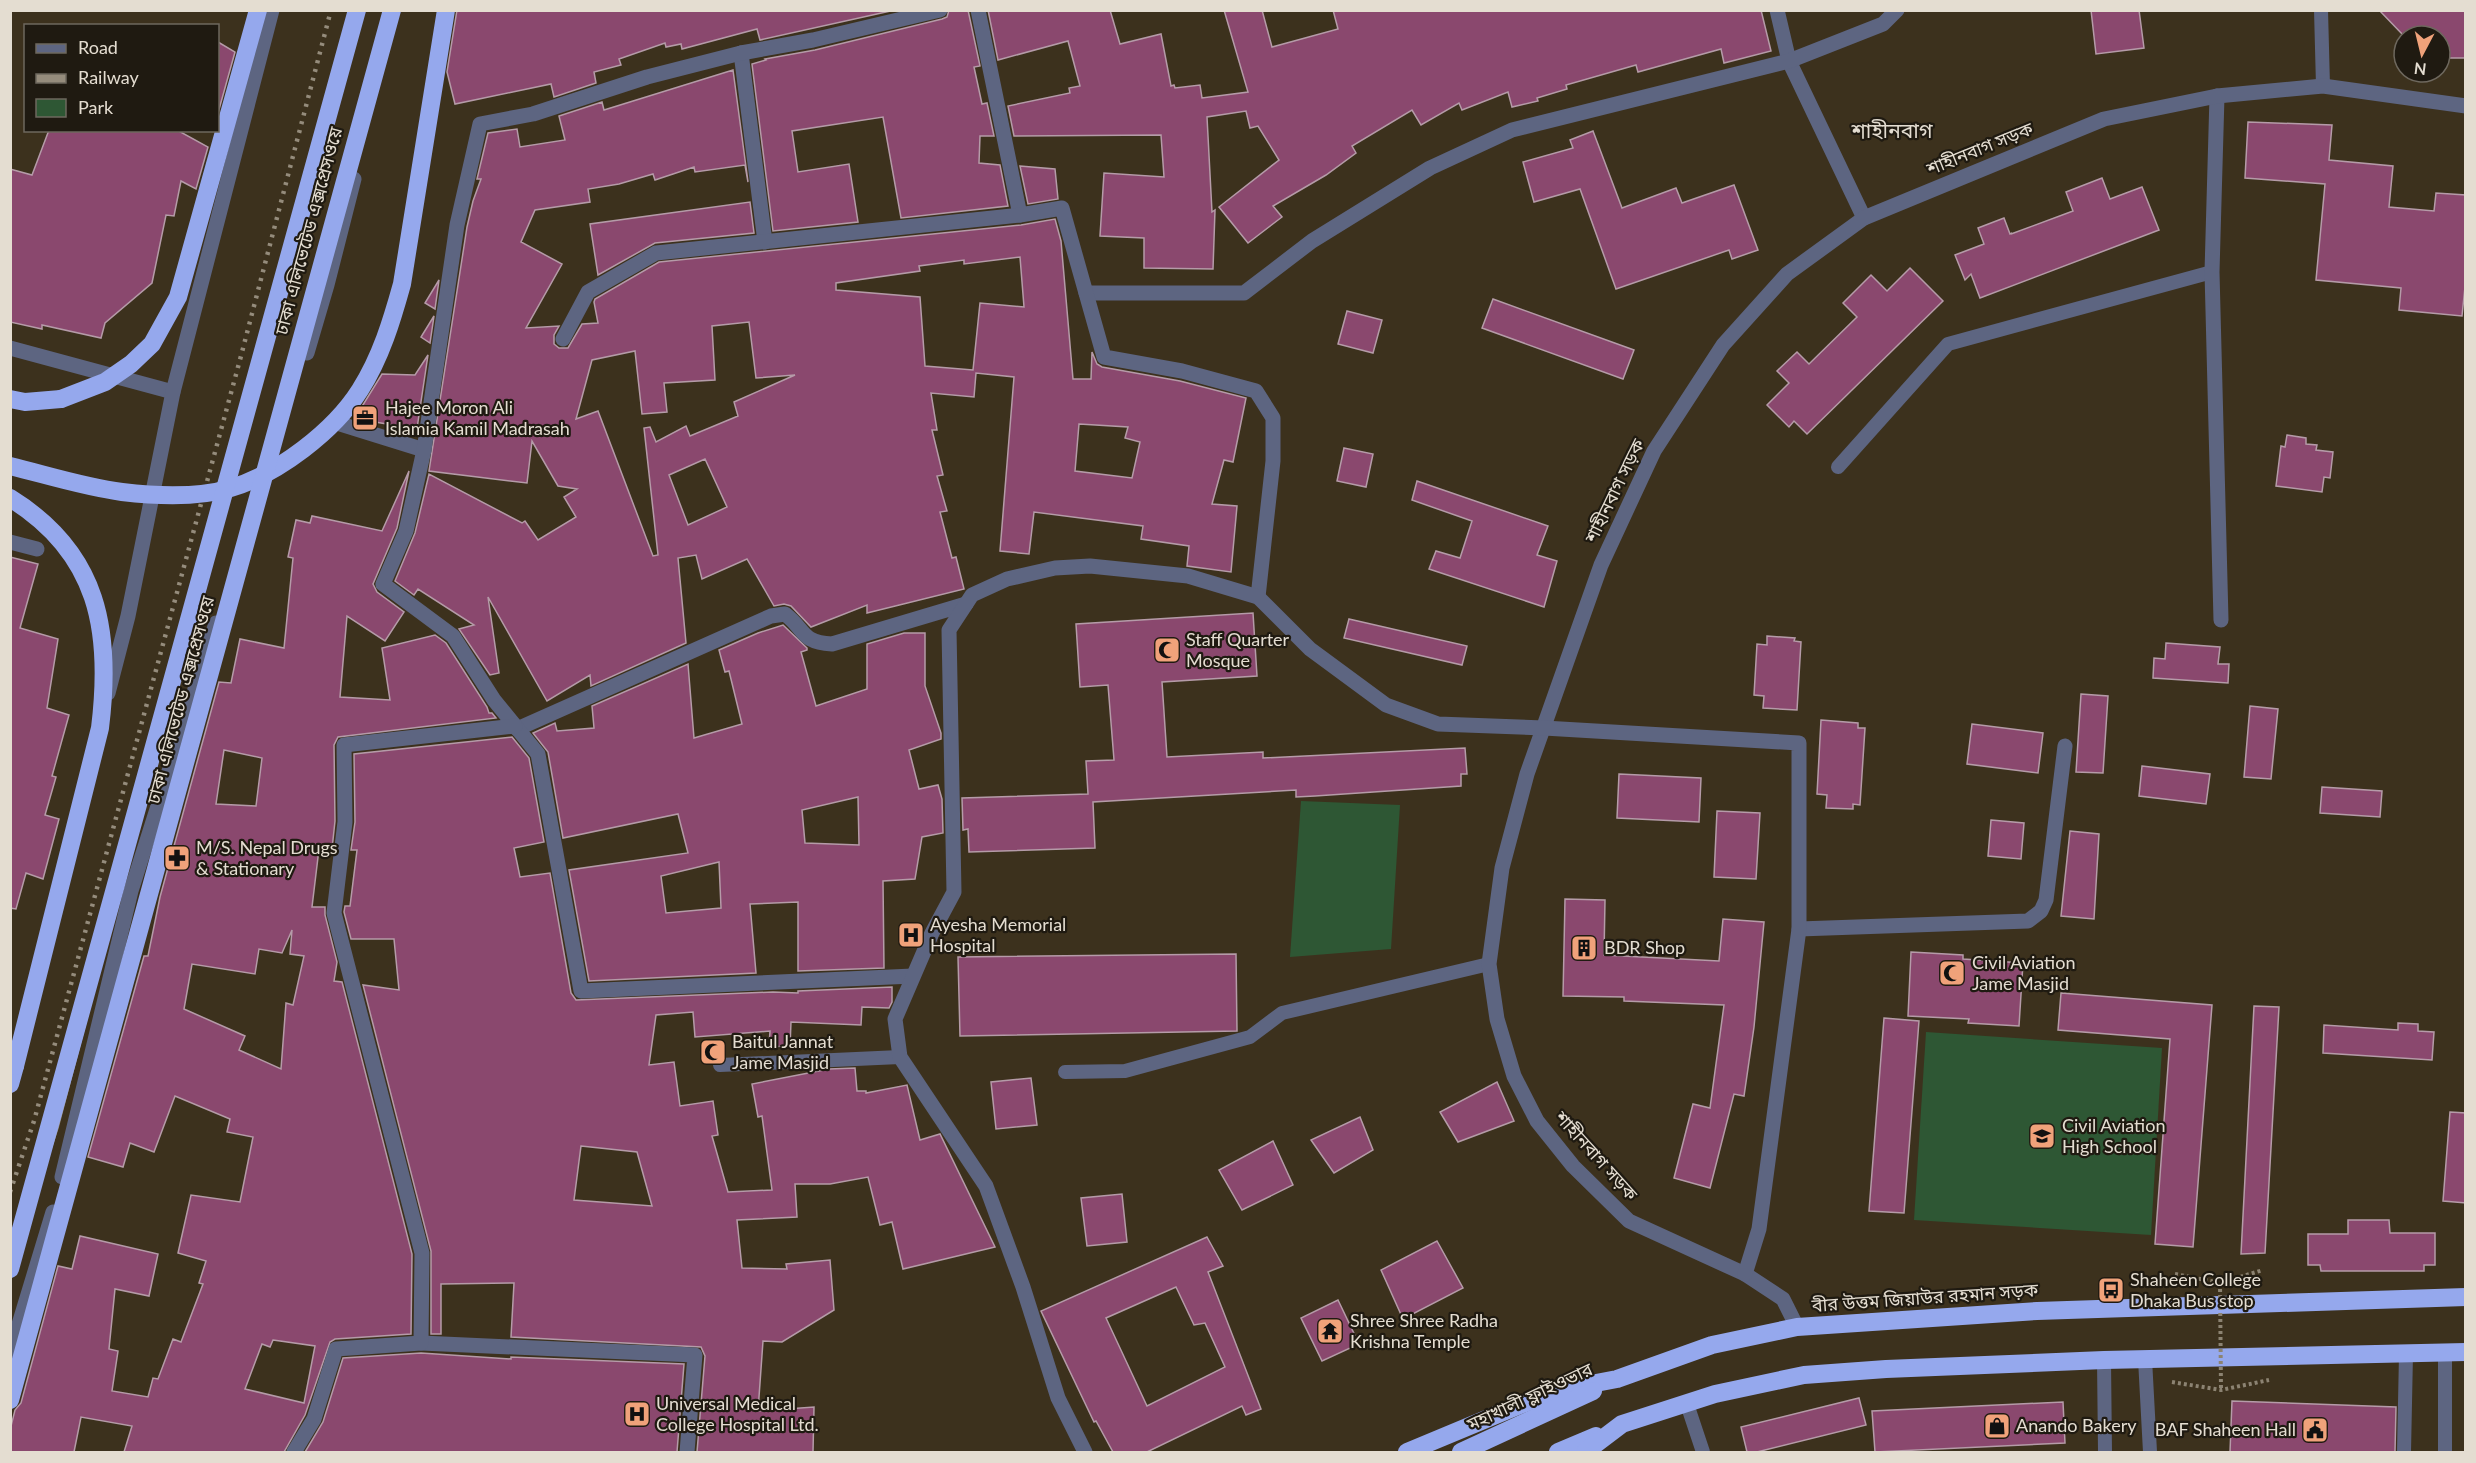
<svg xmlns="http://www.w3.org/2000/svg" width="2476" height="1463" font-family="Lato,'Noto Sans Bengali',sans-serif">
	<rect width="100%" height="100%" fill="#3c311d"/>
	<g fill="#2e5734">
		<path d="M1301,801L1400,805L1391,949L1290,957Z"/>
		<path d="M1926,1032L2162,1048L2151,1235L1914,1220Z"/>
	</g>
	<g fill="#8a486e" stroke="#b59ba8" stroke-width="1.5" fill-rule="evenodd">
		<path d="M457,10H895L760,40L757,29L682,49L681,44L666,47L665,43L619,59L621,65L594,72L596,83L554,97L551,84L455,104L447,72Z"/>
		<path d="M949,10H968L980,66L974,67L982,104L987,103L994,136H980L979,163L1000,165L1008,206L901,218L883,117L792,131L798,172L849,164L858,222L773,231L752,64L766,60L765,59L815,50L942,19L947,17Z"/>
		<path d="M988,10H1110L1120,44L1161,34L1171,86L1174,85L1175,88L1200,85L1202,98L1248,92L1224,10H1262L1272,47L1338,29L1333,10H1761L1771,51L1724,63L1721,49L1638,72L1636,65L1566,85L1567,89L1537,98L1538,101L1512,107L1508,92L1462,110L1459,103L1421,125L1412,110L1352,146L1356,153L1326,175L1273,206L1282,217L1248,243L1219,207L1279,160L1258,126L1250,128L1246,111L1207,117L1212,212L1215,210L1213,269L1144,268V238L1100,236L1104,173L1164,177L1161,135L1014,136L1008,106L1070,93L1069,88L1080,86L1068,41L998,60Z"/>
		<path d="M2091,10H2139L2144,48L2096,54Z"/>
		<path d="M2379,10H2466V58H2440V36H2404Z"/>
		<path d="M218,42L235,52L218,113Z"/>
		<path d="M733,70L748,182L745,165L695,172L694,167L655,180L653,174L619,184L588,189L590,202L535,210L521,242L562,264L526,328L559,326L554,335V344L559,348H568L582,324L598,323L594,302L595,299L659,262L1021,225L1055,219L1061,241L1073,379H1091L1092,352L1097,364L1102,367L1180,381L1246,398L1233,462L1224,460L1212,504L1237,506L1231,572L1187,566L1189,546L1141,539L1143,526L1034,512L1029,554L1000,551L1014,377L976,373L974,397L931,393L937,430H932L943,475L937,476L947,511L940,512L952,558L956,557L964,589L867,613V605L811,627L791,606L784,604L774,606L747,559L702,579L696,555L678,558L686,643L591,686L590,675L547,701L488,597L499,673L490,675L459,629L474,625L418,589L414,595L395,581L415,533L429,474L522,523L525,521L538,540L576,517L564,497L577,489L558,486L532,441L527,483L429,471L467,227L473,201L481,179H477L488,133L517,129L520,147L565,140L559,116L602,102L604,110ZM1020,257L1024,307L980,303L973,370L925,366L920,297L836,290V283L920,271L919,266L964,260V264ZM749,322L756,378L795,375L734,402L738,416L690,436L686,426L656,442L650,427L644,428L658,555L653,556L598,411L576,419L592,360L635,351L642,414L667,412L664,383L715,380L712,326ZM1079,424L1128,427L1125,438L1140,442L1132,478L1075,471ZM705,459L727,507L688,525L669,475Z"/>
		<path d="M2248,122L2332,125L2329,160L2393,166L2389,207L2434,211L2436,193L2466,195V277L2462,316L2399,310L2401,288L2316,280L2325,184L2245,178Z"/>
		<path d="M49,130H177L208,147L196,189L181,181L174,216L166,215L152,283L105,323L101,338L42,325V329L10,322V169L32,175Z"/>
		<path d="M1593,131L1622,208L1676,188L1682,203L1734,185L1758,250L1732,259L1729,250L1616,289L1580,189L1534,202L1523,162L1573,148L1570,140Z"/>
		<path d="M1020,166L1055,169L1058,199L1028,204Z"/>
		<path d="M2102,178L2110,199L2142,187L2159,230L1980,298L1971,274L1965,280L1955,255L1984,244L1978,228L2004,218L2010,234L2012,233L2011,234L2073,211L2066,192Z"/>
		<path d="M750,202L754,233L655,243L598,275L590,224Z"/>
		<path d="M1910,268L1943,301L1807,434L1794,421L1789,427L1767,405L1789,383L1777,371L1797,352L1809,364L1857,317L1843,303L1871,275L1887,291Z"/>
		<path d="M439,280L435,309L425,303Z"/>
		<path d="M1493,299L1634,350L1623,379L1482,328Z"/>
		<path d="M1347,311L1382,320L1373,353L1338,344Z"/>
		<path d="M434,316L430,343L421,337Z"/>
		<path d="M428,355L416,435L399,426L369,421L361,408L382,374L415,375Z"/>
		<path d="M2287,435L2306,438V444L2317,445L2316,450L2333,452L2330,478L2324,477L2322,492L2276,486L2281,446L2285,447Z"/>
		<path d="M1344,448L1373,454L1366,487L1337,481Z"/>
		<path d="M409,471L397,528L373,584L377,592L404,612L385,641L347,616L340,697L390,700L382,648L435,635L446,643L487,707L489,713H492L496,718L338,737L334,745L335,821L332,849H319L312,907H325V915L337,962L334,981L342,982L412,1254L411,1334L335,1339L330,1342L305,1415L284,1452H124L132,1426L81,1417L74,1452H10V1430L15,1410L21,1403L58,1266L72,1269L80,1236L158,1254L149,1296L115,1289L109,1349L118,1351L112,1391L148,1397L153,1378L158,1379L173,1339L181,1342L203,1284L199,1283L206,1261L178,1253L191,1195L240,1202L253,1137L227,1132L230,1119L175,1096L154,1152L130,1143L123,1167L88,1157L144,956H148L160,897L219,682L231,683L240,639L284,648L293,558L288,557L296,520L310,523L312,516L382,531ZM224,750L262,758L256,806L216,804ZM292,930L290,954L304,956L293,1005L286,1003L281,1069L239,1050L245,1036L184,1009L192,964L255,974L259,949L282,953ZM273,1340L315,1346L304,1403L245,1389L262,1344L270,1347Z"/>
		<path d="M1417,481L1548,526L1537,555L1557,561L1544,607L1429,569L1436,551L1460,558L1472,521L1412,500Z"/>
		<path d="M10,557L38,564L20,628L58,639L47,708L69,715L52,776L56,777L45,815L59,819L43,879L26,873L16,909L10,908Z"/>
		<path d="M1253,613L1257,676L1162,682L1167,757L1263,752V758L1465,748L1467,774H1461V786L1315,796L1296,797V790L1093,802L1095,848L969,852L968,829L963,830L962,798L1088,794L1086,761L1114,760L1108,685L1080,687L1076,624Z"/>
		<path d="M1349,619L1467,646L1462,665L1344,638Z"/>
		<path d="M783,625L807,648V650L801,652L816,706L867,689V644L904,633H925V686L941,733V739L909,750L919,789L938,785L942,799L943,833L922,837L915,879L883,881L884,968L798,971V902L750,904L756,973L589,981L569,870L688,853L678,814L563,838L548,752L533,733L555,723L557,731L594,728L592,706L688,664L694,738L742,724L729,671L725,672L719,650L758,633ZM858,797L859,845L805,843L802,810ZM719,862L721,908L666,913L661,876Z"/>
		<path d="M1767,636L1795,638L1794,641L1801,642L1797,710L1763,708L1764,696L1754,695L1757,644L1767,645Z"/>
		<path d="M2166,643L2220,647L2218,664H2229L2228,683L2153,678L2154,658L2165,659Z"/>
		<path d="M2081,694L2108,696L2103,773L2076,772Z"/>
		<path d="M2250,706L2278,709L2271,779L2244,777Z"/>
		<path d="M1821,720L1858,723V728H1865L1860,805L1853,804V809L1826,808L1827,795L1817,794Z"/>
		<path d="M1972,724L2043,733L2038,773L1967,764Z"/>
		<path d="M512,737L529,758L544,842L514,848L520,877L550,873L571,993L576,1000L773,992L798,993V991L892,987V1002L889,1008L862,1007L861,1025L791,1022L790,1047L769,1046L770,1031L695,1037L693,1012L656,1015L649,1065L674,1062L680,1106L713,1101L718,1135L712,1136L728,1192L772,1190L762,1116L758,1117L752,1084L829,1069L855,1068L857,1091H866V1093L907,1085L920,1140L940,1134L995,1247L903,1269L892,1222L880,1225L868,1177L830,1184H795L797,1217L737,1220L742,1268L787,1269L786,1264L830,1260L834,1310L782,1342L763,1341L758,1411L814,1407L813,1452H697L705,1356L701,1347L511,1337L514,1283L441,1284V1334H431V1251L363,985L399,990L394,939H351L344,912L345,906H350L357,850H351L355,822L354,754ZM581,1146L637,1152L652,1206L574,1200Z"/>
		<path d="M2142,766L2210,774L2206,804L2139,796Z"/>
		<path d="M1619,774L1701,778L1699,822L1617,818Z"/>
		<path d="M2322,787L2382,791L2380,817L2320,813Z"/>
		<path d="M1717,811L1760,813L1756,879L1714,877Z"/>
		<path d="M1991,820L2024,823L2021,859L1988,856Z"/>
		<path d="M2070,831L2099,834L2094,919L2061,916Z"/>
		<path d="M1565,899L1605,900L1604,955L1719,961L1723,919L1764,922L1754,1027L1744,1096L1734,1094L1710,1188L1674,1178L1693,1104L1710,1108L1724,1005L1624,1001V997L1563,996Z"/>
		<path d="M1911,952L1963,955V959L2023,963L2019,1026L1968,1023L1969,1019L1908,1016Z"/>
		<path d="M1236,954L1237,1031L960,1036L958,957Z"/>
		<path d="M2061,993L2212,1005L2193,1247L2155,1244L2170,1039L2058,1030Z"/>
		<path d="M2254,1006L2279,1007L2265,1253L2241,1254Z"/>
		<path d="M1884,1018L1919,1021L1904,1213L1869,1211Z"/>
		<path d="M2398,1023L2418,1024V1031L2434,1032L2432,1060L2323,1053L2324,1025L2398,1030Z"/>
		<path d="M1031,1078L1037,1125L996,1129L991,1082Z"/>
		<path d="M1497,1082L1514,1121L1458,1142L1440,1112Z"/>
		<path d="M2450,1112L2466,1113V1203L2443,1201Z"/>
		<path d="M1360,1117L1373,1150L1334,1173L1311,1140Z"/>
		<path d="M1273,1141L1293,1185L1242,1210L1219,1170Z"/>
		<path d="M1122,1194L1127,1242L1087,1246L1081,1198Z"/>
		<path d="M2348,1220H2389L2390,1233H2435V1265H2424V1271H2321L2320,1265H2308V1234H2348Z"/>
		<path d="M1207,1237L1223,1266L1208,1272L1261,1409L1246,1415L1242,1406L1147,1452H1113L1096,1421L1094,1422L1041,1311ZM1176,1287L1194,1325L1205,1323L1225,1367L1147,1406L1106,1318Z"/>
		<path d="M1437,1241L1463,1288L1403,1319L1381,1270Z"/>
		<path d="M1338,1300L1359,1344L1322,1361L1301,1318Z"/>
		<path d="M421,1353L511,1359V1357L684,1364L677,1452H305L323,1422L343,1358Z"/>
		<path d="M1859,1398L1866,1425L1757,1452H1747L1741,1427Z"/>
		<path d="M2232,1401L2396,1407L2395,1452H2230Z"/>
		<path d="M2063,1402L2065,1443L1875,1452L1872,1411Z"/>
	</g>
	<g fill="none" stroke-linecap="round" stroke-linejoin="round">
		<g stroke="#8c8372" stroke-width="4" stroke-dasharray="3 3" stroke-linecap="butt">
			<path d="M2175,1274L2216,1282"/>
			<path d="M2223,1282L2263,1270"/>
			<path d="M2172,1382L2221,1390L2269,1380"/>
		</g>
		<g stroke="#5d6581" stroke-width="14">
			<path d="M2321,10L2323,86"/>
			<path d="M1838,467L1948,344L2212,272"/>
			<path d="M720,1065L900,1057"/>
			<path d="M1065,1072L1125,1071L1250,1037L1282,1013L1489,964"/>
			<path d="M2445,1352V1452"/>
			<path d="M2145,1359L2150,1452"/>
			<path d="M2104,1360L2105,1452"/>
			<path d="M1687,1404L1703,1452"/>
			<path d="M2404,1452L2406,1354"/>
		</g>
		<g stroke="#5d6581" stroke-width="15">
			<path d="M978,10L1020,215"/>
			<path d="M1777,10L1789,61L1864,218"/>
			<path d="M741,53L765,242"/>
			<path d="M2217,96L2212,272L2221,620"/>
			<path d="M1086,293H1244L1312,241L1430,168L1512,130L1789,61L1883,24L1897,10"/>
			<path d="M563,339L588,292L656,253L1020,215L1062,208L1104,357L1182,371L1256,391L1273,418V461L1258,597"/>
			<path d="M10,348L173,392"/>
			<path d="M307,353L327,285L354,179"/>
			<path d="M334,422L424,450"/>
			<path d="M10,542L37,549"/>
			<path d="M108,693L128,616L173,392L272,10"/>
			<path d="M517,729L771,616L785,614C806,630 800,642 832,644L966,604"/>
			<path d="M1799,929L2028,921L2041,911L2046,900L2065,746"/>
			<path d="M913,976L581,991L538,754L494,700L453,636L383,584L406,531L424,450L457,225L480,124L533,114L647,77L741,53L813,40L940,10"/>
			<path d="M62,1177L131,891L216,623"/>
			<path d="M1797,1327L1783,1299L1745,1274L1629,1221L1573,1166L1537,1121L1514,1076L1497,1019L1489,964L1502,868L1527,774L1601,565L1654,451L1723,345L1787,274L1864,218L2104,119L2217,96L2323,86L2466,106"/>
			<path d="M421,1343L695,1355L687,1452"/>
			<path d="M10,1354L53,1212"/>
			<path d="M294,1452L314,1419L336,1349L421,1343L422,1253L334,913L345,822L344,745L515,726"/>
			<path d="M1085,1452L1058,1398L1023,1287L986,1186L900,1057L895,1019L932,933L954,892L949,630L972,595L1007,579L1055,568L1090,566L1188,576L1258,597L1310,649L1386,705L1438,724L1544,728L1799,743V929L1759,1229L1745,1274"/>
		</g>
		<g stroke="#95a8ed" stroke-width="18">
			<path d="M10,399L25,402L61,399"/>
			<path d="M10,1084L15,1066"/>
			<path d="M1407,1452L1554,1391L1617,1379L1712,1345L1797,1327L2037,1311L2466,1297"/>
			<path d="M1461,1452L1593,1391"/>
			<path d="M1558,1452L1596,1436"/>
			<path d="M1585,1452L1622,1424L1715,1394L1804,1375L1886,1369L2104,1360L2466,1352"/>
		</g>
		<path stroke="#958c7c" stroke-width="1.5" d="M10,1271L58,1128L261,359L357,10"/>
		<path stroke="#958c7c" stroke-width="4.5" stroke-dasharray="3 6" stroke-linecap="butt" d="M10,1192L34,1121L241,356L331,10"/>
		<path stroke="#8c8372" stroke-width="4" stroke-dasharray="3 3" stroke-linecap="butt" d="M2220,1283L2221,1390"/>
		<g stroke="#95a8ed" stroke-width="18">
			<path d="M61,399L105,382L131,364L152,344L178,297L258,10"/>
			<path d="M10,466C47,475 84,487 122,492C156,496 198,498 231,488C278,474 334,431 360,390C381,357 392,320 402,284L446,10"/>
			<path d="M10,498C99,553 112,631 100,728L15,1066"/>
			<path d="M10,1269L357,10"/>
			<path d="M10,1400L392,10"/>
		</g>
	</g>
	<defs>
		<symbol id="office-square" viewBox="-11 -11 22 22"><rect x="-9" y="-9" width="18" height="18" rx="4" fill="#f0a27a" stroke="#1f1a11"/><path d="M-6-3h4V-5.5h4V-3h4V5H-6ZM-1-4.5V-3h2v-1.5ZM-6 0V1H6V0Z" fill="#111"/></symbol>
		<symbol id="mosque-square" viewBox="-11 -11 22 22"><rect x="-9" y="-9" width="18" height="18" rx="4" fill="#f0a27a" stroke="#1f1a11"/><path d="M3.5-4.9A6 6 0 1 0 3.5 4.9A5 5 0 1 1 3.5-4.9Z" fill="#111"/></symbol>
		<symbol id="pharmacy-square" viewBox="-11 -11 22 22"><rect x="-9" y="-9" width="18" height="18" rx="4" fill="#f0a27a" stroke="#1f1a11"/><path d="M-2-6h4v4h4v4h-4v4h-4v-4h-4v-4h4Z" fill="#111"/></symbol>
		<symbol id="hospital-square" viewBox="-11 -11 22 22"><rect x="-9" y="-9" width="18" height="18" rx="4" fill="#f0a27a" stroke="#1f1a11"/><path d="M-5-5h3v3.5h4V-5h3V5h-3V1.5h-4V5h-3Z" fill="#111"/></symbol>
		<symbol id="building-square" viewBox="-11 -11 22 22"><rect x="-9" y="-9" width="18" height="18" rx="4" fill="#f0a27a" stroke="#1f1a11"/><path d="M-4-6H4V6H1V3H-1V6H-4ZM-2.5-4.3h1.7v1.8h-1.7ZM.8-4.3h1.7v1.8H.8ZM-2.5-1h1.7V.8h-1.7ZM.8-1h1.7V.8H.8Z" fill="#111"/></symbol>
		<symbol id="school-square" viewBox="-11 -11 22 22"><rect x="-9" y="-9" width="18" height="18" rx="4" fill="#f0a27a" stroke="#1f1a11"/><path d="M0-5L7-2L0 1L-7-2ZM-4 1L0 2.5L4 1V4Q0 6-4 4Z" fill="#111"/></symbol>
		<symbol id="bus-square" viewBox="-11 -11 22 22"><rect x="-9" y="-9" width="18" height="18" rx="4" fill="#f0a27a" stroke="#1f1a11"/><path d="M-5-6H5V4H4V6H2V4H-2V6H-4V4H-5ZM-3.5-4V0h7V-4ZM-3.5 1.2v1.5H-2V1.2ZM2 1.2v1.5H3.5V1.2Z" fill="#111"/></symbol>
		<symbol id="temple-square" viewBox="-11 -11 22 22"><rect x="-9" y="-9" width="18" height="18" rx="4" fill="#f0a27a" stroke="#1f1a11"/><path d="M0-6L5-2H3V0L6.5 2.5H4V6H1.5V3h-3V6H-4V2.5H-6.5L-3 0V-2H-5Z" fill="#111"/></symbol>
		<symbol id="shop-square" viewBox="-11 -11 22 22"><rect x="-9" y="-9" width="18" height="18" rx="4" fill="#f0a27a" stroke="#1f1a11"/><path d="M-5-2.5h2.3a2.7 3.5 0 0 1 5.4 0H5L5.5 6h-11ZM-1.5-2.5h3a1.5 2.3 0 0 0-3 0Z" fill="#111"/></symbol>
		<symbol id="civic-square" viewBox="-11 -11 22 22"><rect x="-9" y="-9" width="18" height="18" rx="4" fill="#f0a27a" stroke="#1f1a11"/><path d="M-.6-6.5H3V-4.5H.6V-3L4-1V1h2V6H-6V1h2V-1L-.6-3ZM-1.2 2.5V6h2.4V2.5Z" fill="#111"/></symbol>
	</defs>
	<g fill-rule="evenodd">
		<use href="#office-square" x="350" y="403" width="30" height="30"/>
		<use href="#mosque-square" x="1152" y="635" width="30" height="30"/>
		<use href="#pharmacy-square" x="162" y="843" width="30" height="30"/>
		<use href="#hospital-square" x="896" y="920" width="30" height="30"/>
		<use href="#building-square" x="1569" y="933" width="30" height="30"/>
		<use href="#mosque-square" x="1937" y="958" width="30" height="30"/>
		<use href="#mosque-square" x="698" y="1037" width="30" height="30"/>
		<use href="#school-square" x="2027" y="1121" width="30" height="30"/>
		<use href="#bus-square" x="2096" y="1275" width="30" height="30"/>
		<use href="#temple-square" x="1315" y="1316" width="30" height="30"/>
		<use href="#hospital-square" x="622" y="1399" width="30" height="30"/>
		<use href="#shop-square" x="1982" y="1411" width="30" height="30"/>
		<use href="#civic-square" x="2300" y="1415" width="30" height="30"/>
	</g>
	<g text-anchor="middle" stroke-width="4.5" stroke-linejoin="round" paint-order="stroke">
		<g font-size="18" fill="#e4ddd1" stroke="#1f1a11">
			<text transform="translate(1980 149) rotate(-22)" y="6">শাহীনবাগ সড়ক</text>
			<text transform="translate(309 231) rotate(-75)" y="6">ঢাকা এলিভেটেড এক্সপ্রেসওয়ে</text>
			<text transform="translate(1615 491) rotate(-64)" y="6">শাহীনবাগ সড়ক</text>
			<text transform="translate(181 700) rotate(-75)" y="6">ঢাকা এলিভেটেড এক্সপ্রেসওয়ে</text>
			<text transform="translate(1596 1156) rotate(48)" y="6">শাহীনবাগ সড়ক</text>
			<text transform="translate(1925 1298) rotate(-4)" y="6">বীর উত্তম জিয়াউর রহমান সড়ক</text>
			<text transform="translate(1530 1397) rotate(-25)" y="6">মহাখালী ফ্লাইওভার</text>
		</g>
		<g font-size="18" fill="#e4ddd1" stroke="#1f1a11" text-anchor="start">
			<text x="385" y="414">Hajee Moron Ali<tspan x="385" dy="21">Islamia Kamil Madrasah</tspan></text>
			<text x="1186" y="646">Staff Quarter<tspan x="1186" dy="21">Mosque</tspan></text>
			<text x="196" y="854">M/S. Nepal Drugs<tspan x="196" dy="21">&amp; Stationary</tspan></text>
			<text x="930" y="931">Ayesha Memorial<tspan x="930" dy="21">Hospital</tspan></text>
			<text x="1604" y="954">BDR Shop</text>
			<text x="1972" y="969">Civil Aviation<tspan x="1972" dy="21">Jame Masjid</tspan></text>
			<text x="732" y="1048">Baitul Jannat<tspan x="732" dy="21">Jame Masjid</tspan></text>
			<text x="2062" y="1132">Civil Aviation<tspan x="2062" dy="21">High School</tspan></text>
			<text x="2130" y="1286">Shaheen College<tspan x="2130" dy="21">Dhaka Bus stop</tspan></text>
			<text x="1350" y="1327">Shree Shree Radha<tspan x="1350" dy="21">Krishna Temple</tspan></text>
			<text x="656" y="1410">Universal Medical<tspan x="656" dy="21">College Hospital Ltd.</tspan></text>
			<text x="2016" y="1432">Anando Bakery</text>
			<text x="2296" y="1436" text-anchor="end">BAF Shaheen Hall</text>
		</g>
		<g font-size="21" fill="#e4ddd1" stroke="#1f1a11">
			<text x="1892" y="138">শাহীনবাগ</text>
		</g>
	</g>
	<rect width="2476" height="1463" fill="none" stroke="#e4ddd1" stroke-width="24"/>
	<rect x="24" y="24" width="195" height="108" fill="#1f1a11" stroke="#6e685e" stroke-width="1.5"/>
	<rect x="36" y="44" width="30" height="9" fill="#5d6581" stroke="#6e685e" stroke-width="1.5"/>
	<text x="78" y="54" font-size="18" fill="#e4ddd1">Road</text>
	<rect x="36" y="74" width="30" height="9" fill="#958c7c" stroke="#6e685e" stroke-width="1.5"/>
	<text x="78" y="84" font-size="18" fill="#e4ddd1">Railway</text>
	<rect x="36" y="99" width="30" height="18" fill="#2e5734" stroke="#6e685e" stroke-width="1.5"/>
	<text x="78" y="114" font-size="18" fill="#e4ddd1">Park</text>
	<g transform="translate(2422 54) rotate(187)"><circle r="28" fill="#1f1a11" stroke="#6e685e" stroke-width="1.5"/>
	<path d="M0-4.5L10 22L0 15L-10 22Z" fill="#f0a27a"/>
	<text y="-9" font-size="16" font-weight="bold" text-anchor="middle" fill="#e4ddd1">N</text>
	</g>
</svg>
